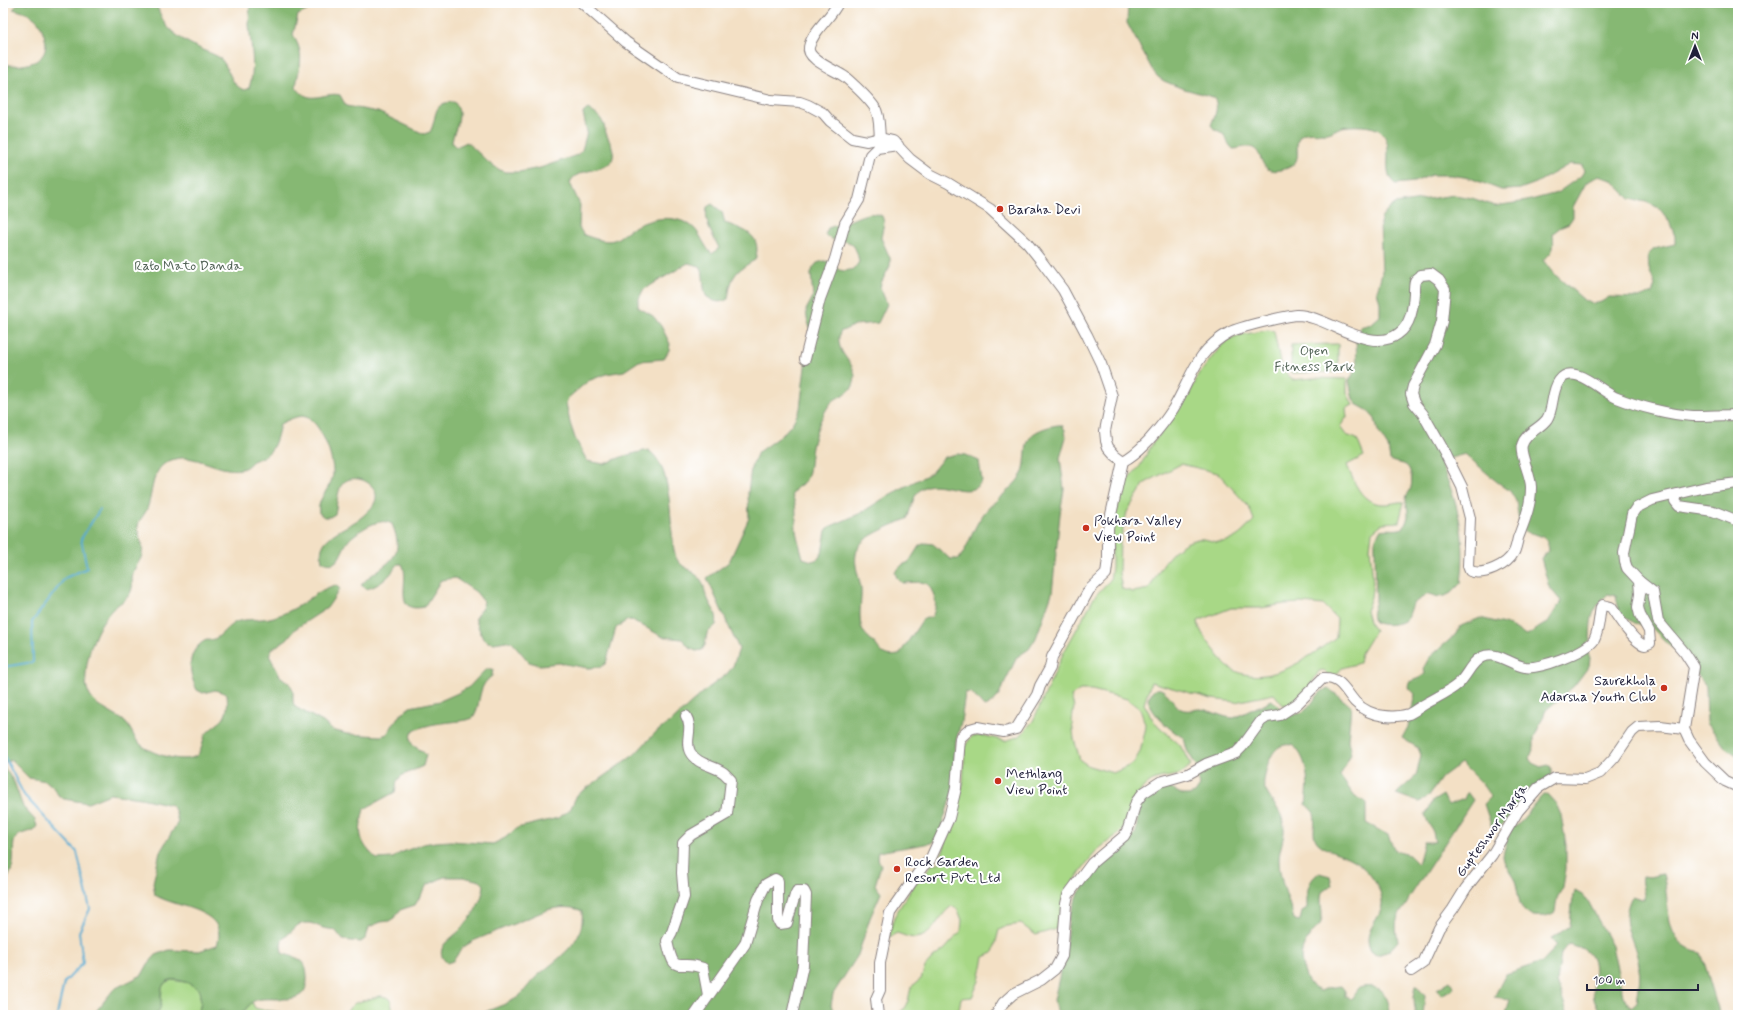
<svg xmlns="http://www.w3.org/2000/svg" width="1741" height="1018" font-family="Mynerve,sans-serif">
	<rect width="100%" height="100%" fill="#fff"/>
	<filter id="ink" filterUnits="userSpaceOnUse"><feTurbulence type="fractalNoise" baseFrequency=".025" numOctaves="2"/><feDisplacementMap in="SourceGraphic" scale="8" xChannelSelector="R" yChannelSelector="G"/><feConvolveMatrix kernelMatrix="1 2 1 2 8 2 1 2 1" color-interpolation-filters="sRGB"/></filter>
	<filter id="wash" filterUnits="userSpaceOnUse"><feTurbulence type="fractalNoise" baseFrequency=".012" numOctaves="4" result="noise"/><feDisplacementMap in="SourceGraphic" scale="16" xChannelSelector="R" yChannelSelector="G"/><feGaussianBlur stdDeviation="0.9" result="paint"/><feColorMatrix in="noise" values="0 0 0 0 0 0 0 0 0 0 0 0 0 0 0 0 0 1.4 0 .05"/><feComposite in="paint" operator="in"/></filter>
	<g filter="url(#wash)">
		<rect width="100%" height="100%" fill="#f3e0c5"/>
		<g fill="#a8d886" stroke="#657d60" fill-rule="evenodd">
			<path d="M1268,330L1274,331L1281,367L1292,380L1313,378L1347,379V393L1353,405L1346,408L1347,418L1345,419L1340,427L1346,435L1357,439L1364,456L1347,465C1354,482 1361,503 1382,504C1390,505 1397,501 1404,502L1399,522L1383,523L1372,532L1370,548L1373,582L1371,597L1366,611L1369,622L1375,630L1361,653L1359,663L1342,668L1336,675L1329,676L1323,670L1319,671L1310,686L1289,705H1283L1274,694L1235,702L1212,699L1151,682L1144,704L1155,723L1180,745L1191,765C1188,767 1185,771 1182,773C1171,779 1159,774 1147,784C1135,793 1134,812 1126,824C1119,837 1106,841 1097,851C1077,872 1062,900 1056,929L1036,935L1021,924L1007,926L999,930L993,953L984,957L979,981L972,997L961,998L958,1015H895L903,1010L908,1001L911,987L921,979L925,967L933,958L945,949L961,931L962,920L958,910L952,906C937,916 935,936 915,938C910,938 903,935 897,933L889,937L894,917L914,884L924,876L931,865L939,863L952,824L963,785L965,746L972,736H986L1005,741L1020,736L1033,721L1064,652L1095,596L1110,580L1112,567V527L1124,484L1140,466L1153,443L1185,402L1200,373L1221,346L1229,339L1240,335ZM1181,464L1218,473L1249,507L1254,520C1243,532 1234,543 1216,542C1211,541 1204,538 1198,539C1172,544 1160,568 1149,589L1133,592L1122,589L1119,573L1120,541L1127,512L1145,483ZM1302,603L1323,605L1337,619L1336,637C1307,659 1265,691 1228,667C1223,663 1220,657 1216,652C1210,644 1198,631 1198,621L1231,608H1261L1284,604ZM1080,690H1092L1127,699L1140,709L1146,727L1140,752L1133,764L1113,773L1089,766L1080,760L1074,739L1072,721L1074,707L1071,696Z"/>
			<path d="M1338,344V372L1291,373V345Z"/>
			<path d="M172,980L190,983L199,990L201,1002L198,1015H156C163,1006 161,997 162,987L166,982Z"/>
			<path d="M380,996C396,997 388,1007 396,1015H342L355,1003Z"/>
			<path d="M252,1002L255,1008C267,1012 279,1010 291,1015H215C225,1003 233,1018 243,1012C246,1010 249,1005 252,1002Z"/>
		</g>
		<g fill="#86b873" stroke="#546d57" fill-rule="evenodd">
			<path d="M19,3H155C159,10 161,18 166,25C174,35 188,43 199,48C205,52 216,54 221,59C230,69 230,85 244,90L249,88C256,68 251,46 249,25C249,18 250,10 250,3H319L315,7L298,15L293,35C306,57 299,64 296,87C310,107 324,91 340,95L346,106L378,112L424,134L430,132C438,117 431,102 454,102C466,115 453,129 452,143L456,147L467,142L489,163L500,170L506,172H519L540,168L577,155L582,150L587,132L583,113L588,109C592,112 600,116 602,121C605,125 605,133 608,138C630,179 577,162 570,183L580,205L579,228L584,235C593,238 605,243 614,240C620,238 624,233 629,230C647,219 671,213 690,225C701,232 703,246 712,254L719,248C712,233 704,224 707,207L712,204L722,212L725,223C744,230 763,234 755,260C735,271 731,276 728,299C719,304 714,302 706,296C702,285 705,275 700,266L688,263L643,290L638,301V307L653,316L661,326L670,344L669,350L664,359L639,361L624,371L606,374L588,381L568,398L566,403L570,423L575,438L587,461L604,464L624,456L648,450C675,468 668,525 675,555C679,568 694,570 701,580C705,585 704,592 707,597C711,608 719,613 716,625L707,633L705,645L702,650L696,651L690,648L682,639L663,637L632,620L626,621L616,628L606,663L601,667L588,668L559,663L540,665L529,662L512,642L506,641L494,643L488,642L482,637L475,618L482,608L484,602L476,592L455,578L441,580L424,607C391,614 411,579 402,564H398C390,576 381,585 367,589L361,585C380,563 409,563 392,524C388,522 385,521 380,522C371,523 355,533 349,540C340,550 340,571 322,561C315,533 352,529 366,513C369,510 372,508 374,504C385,484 350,469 341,486C337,494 337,505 335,514L330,517H324L319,513C316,498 332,488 333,474C334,459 321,422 306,417C299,414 286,421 280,424C278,433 275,449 267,454C263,457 258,459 253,461C249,464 247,468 241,469C216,474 189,446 164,464C150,475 153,497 146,511C143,517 138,521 138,527C138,536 144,545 142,554C141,561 135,566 133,573C131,578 133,583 132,588C130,600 117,603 110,612C97,626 87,653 86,673C84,699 97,705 116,716C119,718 122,719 124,721C131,727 133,737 139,743C150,754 183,764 196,756C203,751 202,740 206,734C210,729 215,726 220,722C228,716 228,704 227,694L215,690L203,693L197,690C188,672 186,651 206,640C219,642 225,627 236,622C244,619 253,620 261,619C271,619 284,614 293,609C308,602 318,589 336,585L340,589L327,608L295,629L287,639L272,649L269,655L280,676L290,684L293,690V702L295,707L323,722L332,730L347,734L381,736L387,734L398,717L410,707L440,701L458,693L469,687L486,669H493L492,676C476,687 482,704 473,718L467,720C449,723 426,722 411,733C408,749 419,746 426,755L423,766L401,776L397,781L395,792L364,809C358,833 358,842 377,859L393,858L400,853L423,844L435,842L451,841L493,844L505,838L517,828L558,818L570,810L577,795L634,755L655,733L673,720L707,689L727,674L733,666L739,649L707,578L729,562L749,518L748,493L751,468L758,452L783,434L792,424L800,409L807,350L812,335L807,318L806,310L813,297L811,274L813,268L817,263L824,261L830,262L839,270L845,271L854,269L859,262C854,230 840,248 825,235L828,228C833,226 838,225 843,223C857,219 868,209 882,216L884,222L881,238L890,258V266L882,281L880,287L887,304L878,323L855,325L840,332C833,356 860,362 854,383C851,395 837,395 830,404C821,416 815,433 812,447C810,457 811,470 806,480C802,486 796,485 792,495C798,509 795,516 796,530C797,539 801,549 803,558L812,561L818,559L822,553L826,531L829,527L861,513L889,495L931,473L944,457L957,454L965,455L979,461L982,481C980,483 978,486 975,488C958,496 933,475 918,492C913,497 910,512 907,519C895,524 866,535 859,546C851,561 859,574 861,589C862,602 857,619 863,631C866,636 872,640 876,645C883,655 886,657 899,655L923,619L932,617C938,604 936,597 928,584L921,582L902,583L897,578L895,572L902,565L909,562L919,546L925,543L933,544L950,559H959C969,546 972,530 982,516C993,500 1012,491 1022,474C1028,461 1023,447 1031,436C1036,430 1055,424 1062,425L1065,430L1066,437L1060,458L1064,489L1060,514L1052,593L1036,638L1029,649L1017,657L997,698L989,705L984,707L971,692L965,693L961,722L956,741L953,790L938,838L931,843L878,852L877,857L881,865L875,885L881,893L870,918L858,955L833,994L831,1005L835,1015H479C490,1009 503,1006 513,1000C522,996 528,985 535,978C556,959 586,944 582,911C571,906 559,907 547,910L473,941L462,948L453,961L447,963C443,959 440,955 442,949C444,942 453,937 459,931C470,921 483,901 484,885L480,881L463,877H444L427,885L415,905L400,910L394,918L389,921L381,922L369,927L366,938L361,942L343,940L335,930L323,928L311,923H304L298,925L282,940L281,946L282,953C296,959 307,956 307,978C308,1009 274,995 256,1000C249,1003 246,1011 240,1013C230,1016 223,1005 215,1015H198L201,1002L199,990C192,983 166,972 162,988C159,1000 165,1003 156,1015H93L114,989L142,975L148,964L156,955L169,950L199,951L217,945C230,909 175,908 155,895L153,883L160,852L178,822L175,810L171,805L141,798L110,794L88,803L64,799L59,796L52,786L46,781L29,778L11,760L3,764V64C27,69 55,61 43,32C41,26 39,21 33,17C28,13 20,11 13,9Z"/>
			<path d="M1128,3H1738V756L1725,747L1707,723L1706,687L1695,671L1650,626L1639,625L1620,615L1616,596L1608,594C1590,611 1591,618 1590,641L1585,645L1590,658L1589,666L1574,686L1546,710L1534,738V747L1530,757L1532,763L1541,767L1548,765L1551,767V775L1534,788L1497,831L1492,828L1484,804L1491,797L1482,784L1461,763L1442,777L1428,797L1419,802L1396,794L1416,776L1421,755L1418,748L1402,738L1408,727L1415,694L1408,687L1409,682L1419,678L1425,674L1424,667L1429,658L1455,635L1461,626L1480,618L1508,625L1527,635L1548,622L1561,601L1549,587L1541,558L1549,551C1548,534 1538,536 1524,531L1519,521L1516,501L1510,491L1496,481L1465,454L1440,461C1458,504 1467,536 1461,583L1451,593L1445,596L1439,597L1428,594L1412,604L1406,620C1397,625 1383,626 1374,622C1370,612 1375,608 1376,599L1375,547V541L1380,530C1388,528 1395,531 1403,528C1414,511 1403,507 1407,495C1407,495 1410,491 1410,490C1413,484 1412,471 1407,466C1402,462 1396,464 1390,460L1388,447L1378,431L1375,419L1367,410L1356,404L1353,399L1349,381L1357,367L1356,338L1360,327L1371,324L1380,316V303L1377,291L1382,273L1380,223L1382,217L1390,208L1395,204L1454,195L1472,198L1495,206L1527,201L1557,193L1581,176L1584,171L1582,165L1570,164L1536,183L1520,189L1508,190H1501L1470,178L1451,175H1431L1414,182L1395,184C1379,171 1397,145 1380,131C1373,125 1351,125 1342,127C1337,128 1333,132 1328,133C1320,134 1307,130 1301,135C1290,145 1309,164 1281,170C1256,175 1266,150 1250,147C1245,146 1239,149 1233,149C1225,142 1227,132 1215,130L1211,125C1215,115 1220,106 1213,97L1181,88L1164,81L1158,77L1153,71L1127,23ZM1598,176L1612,180L1630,199L1646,202L1659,208L1669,221L1675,236V244L1654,249L1648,255L1649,269L1655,285L1652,293L1639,298L1609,297L1601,302L1593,304L1585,301L1552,272L1543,260C1555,251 1554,247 1553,233L1562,226L1569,223L1573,217V207L1586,183Z"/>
			<path d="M1328,688L1351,706L1348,740L1351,754L1340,776L1355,797L1366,802V823L1388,835L1395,851L1409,855L1418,864L1424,842H1435L1433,832L1425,816L1433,801L1443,795L1448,805L1464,799L1467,792L1473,800L1409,898C1407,905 1404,907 1401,912C1394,921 1396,931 1398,941L1388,952L1376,955L1371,951C1360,929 1384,920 1382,900C1380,884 1365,866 1351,859C1341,853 1327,851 1318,843C1310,835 1317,822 1314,813C1312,810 1308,807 1306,804C1309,784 1309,760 1293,745C1275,742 1270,757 1266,771C1265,777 1262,783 1265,789C1271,803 1283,811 1284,827C1285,838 1279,849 1279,860C1279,880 1289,900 1294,919L1298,921L1300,920L1302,911L1307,908C1307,894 1306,882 1319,873L1330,876L1332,885L1322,892C1319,902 1324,913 1321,922C1320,926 1316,929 1313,932C1301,948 1298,955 1305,974C1308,983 1312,988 1321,991L1327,988L1341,986L1345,991V997L1351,999L1359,988C1379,982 1390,995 1390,1015H1058L1054,1000L1065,951L1069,916L1079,893L1095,871L1120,853L1136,832L1139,809L1150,790L1157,786H1166L1183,795H1188L1195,793L1199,787L1197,774L1198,769L1187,750L1184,738C1171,731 1151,714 1148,699C1160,672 1173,706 1181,709C1188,712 1194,709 1200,709C1212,710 1222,718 1234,718L1272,700L1287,715C1314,716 1309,696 1328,688Z"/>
			<path d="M3,766L14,782L23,807L35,820L37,826L33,831C8,835 15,843 13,863C12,871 8,879 3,886Z"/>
			<path d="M1543,795H1548L1556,804L1561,815L1566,845V869L1563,887L1557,898L1555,912C1549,916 1542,917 1534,916C1516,913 1520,892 1514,878C1510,871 1504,865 1503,856C1503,853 1510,832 1511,829C1524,821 1532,806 1543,795Z"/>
			<path d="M1663,874C1671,903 1661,945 1701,952L1720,1015H1603C1600,1010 1595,1004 1594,999C1590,975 1605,951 1568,944L1561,953L1557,982L1568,1015H1506L1510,999L1494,997L1506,974L1542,962L1557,946L1551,939L1570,926L1572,904L1575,891L1582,895L1587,899L1612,946L1623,996L1631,1008L1637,1003C1639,987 1642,972 1637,956C1631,932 1619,923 1632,896L1644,900C1645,891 1640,884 1642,876L1649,877Z"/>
			<path d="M1450,981L1454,988L1441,995L1437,989Z"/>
			<path d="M1416,985L1425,996L1423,1015H1415L1414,997Z"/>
		</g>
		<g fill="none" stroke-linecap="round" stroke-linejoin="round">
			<g stroke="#57acd3" stroke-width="2">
				<path d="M3,667L33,662L32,622L65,578L87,568L81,539L100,509"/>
				<path d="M3,754L24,795L77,852L90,909L79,932L83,963L64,983L57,1015"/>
			</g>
		</g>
	</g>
	<g filter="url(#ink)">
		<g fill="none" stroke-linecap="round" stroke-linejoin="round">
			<defs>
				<g id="minor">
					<path d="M582,3L626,42L678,78L771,100L800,102L808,105L823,113L830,121L852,138L867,141L880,138L893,141L910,159L930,174L948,183L990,209L1027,243L1039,258L1063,290L1087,335L1101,364L1112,396L1105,431L1106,441L1108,447L1115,455L1123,461"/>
					<path d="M838,3C831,18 813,30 809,47C806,60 836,70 845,77C853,84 869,99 875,108C880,116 879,129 880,138"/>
					<path d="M805,359L820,299L835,259L845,223L859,200L870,155L877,148L898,145"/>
					<path d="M1123,461C1134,456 1141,448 1149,440C1158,430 1166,420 1173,409C1192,378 1194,352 1230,332C1240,327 1285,316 1297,315C1326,315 1370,355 1398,334C1411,325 1413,308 1414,293C1414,290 1414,284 1415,281C1416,279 1420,277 1421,275L1431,274L1439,280L1445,289L1442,321L1435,345L1413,386L1411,394L1414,403L1423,414L1444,451L1462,487L1470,518L1468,566L1470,571C1483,576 1507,566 1514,552C1516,548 1517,542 1518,538C1524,522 1531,506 1531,488C1532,477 1519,454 1522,445C1526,432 1540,429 1547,419C1554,408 1551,392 1559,381C1573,361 1601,392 1617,398C1637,406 1671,415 1693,416C1708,416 1723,415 1738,415"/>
					<path d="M1677,495L1675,501L1679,506L1713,511L1738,521"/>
					<path d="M1639,581L1653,592L1658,621L1685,653L1694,667L1684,729L1689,740L1705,762L1725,781L1738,787"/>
					<path d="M686,716C694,729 684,741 690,752C697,765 714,765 724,773C726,775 729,778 731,780L727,814L691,835L683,843L682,873L684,897L672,932L667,941C675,979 677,958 703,968L708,995"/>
					<path d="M1411,971L1423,963L1439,928L1453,909L1466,888L1492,855L1518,811L1538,788L1555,778L1585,779L1600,773L1615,757L1632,732L1638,727L1660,726L1684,729"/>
					<path d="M695,1015L745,944L758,900L766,884L775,879L778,881V920L780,924L787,923L795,895L797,891H804L806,895L803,965L792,1015"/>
					<path d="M878,1015L876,999L880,990V963L890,913L923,866L930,860L949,818L956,788L960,738L970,729L977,727L1004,732L1016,729L1037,695L1040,686L1050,668L1052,657L1089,590L1106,574L1108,558V528L1123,461"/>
					<path d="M996,1015L1003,1003L1013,994L1041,980L1055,969L1062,956L1066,904L1068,895L1092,863L1124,836L1128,829L1136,802L1143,793L1160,782L1188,774L1206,764L1236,753L1242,747L1261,721L1267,717L1280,715L1297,704L1323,678C1341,677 1345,691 1355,702C1363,710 1374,715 1385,716C1391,717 1402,716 1409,714C1415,711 1421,706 1427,703C1437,697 1449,692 1458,684C1467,676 1471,662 1482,657C1496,650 1511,665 1525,667C1538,670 1586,652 1594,640C1599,631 1599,617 1601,607L1603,605L1611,607C1617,616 1635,644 1645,645L1650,643L1649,631L1640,615L1638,607L1640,594L1639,581L1627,568L1625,562L1624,553L1632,514L1636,508L1652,500L1706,487L1738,483"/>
				</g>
			</defs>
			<use href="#minor" stroke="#8a8180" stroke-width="12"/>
			<use href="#minor" stroke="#fff" stroke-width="10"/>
		</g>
	</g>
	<g fill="#c8321e" stroke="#fff" stroke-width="1.5">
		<circle cx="1000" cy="209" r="4"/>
		<circle cx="1086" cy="528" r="4"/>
		<circle cx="1664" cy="688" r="4"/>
		<circle cx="998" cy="781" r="4"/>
		<circle cx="897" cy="869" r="4"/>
	</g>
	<g text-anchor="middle" stroke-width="4" stroke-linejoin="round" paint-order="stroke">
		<g font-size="14" fill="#22223b" stroke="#fff" text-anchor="start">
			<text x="1008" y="214">Baraha Devi</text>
			<text x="1094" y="525">Pokhara Valley<tspan x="1094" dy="16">View Point</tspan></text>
			<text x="1656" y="685" text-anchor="end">Saurekhola<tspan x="1656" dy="16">Adarsha Youth Club</tspan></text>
			<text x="1006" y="778">Methlang<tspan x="1006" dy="16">View Point</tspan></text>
			<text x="905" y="866">Rock Garden<tspan x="905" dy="16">Resort Pvt. Ltd</tspan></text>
		</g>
		<g font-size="14" fill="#516255" stroke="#fff">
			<text x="188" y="270">Rato Mato Danda</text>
			<text x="1314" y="355">Open<tspan x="1314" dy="16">Fitness Park</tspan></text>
		</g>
		<g font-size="14" fill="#22223b" stroke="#fff">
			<text transform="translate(1491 830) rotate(-54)" y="5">Gupteshwor Marga</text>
		</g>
	</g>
	<rect width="1741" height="1018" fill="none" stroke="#fff" stroke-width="16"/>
	<g transform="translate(1695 46)" stroke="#ffffff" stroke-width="3" paint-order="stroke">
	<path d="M0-3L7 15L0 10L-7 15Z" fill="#22223b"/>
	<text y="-6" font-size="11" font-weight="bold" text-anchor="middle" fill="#22223b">N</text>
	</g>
	<path d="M1587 984v6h111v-6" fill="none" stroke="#22223b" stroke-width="2"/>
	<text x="1593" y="984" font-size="12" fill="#22223b" stroke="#ffffff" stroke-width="3" paint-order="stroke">100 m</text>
</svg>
